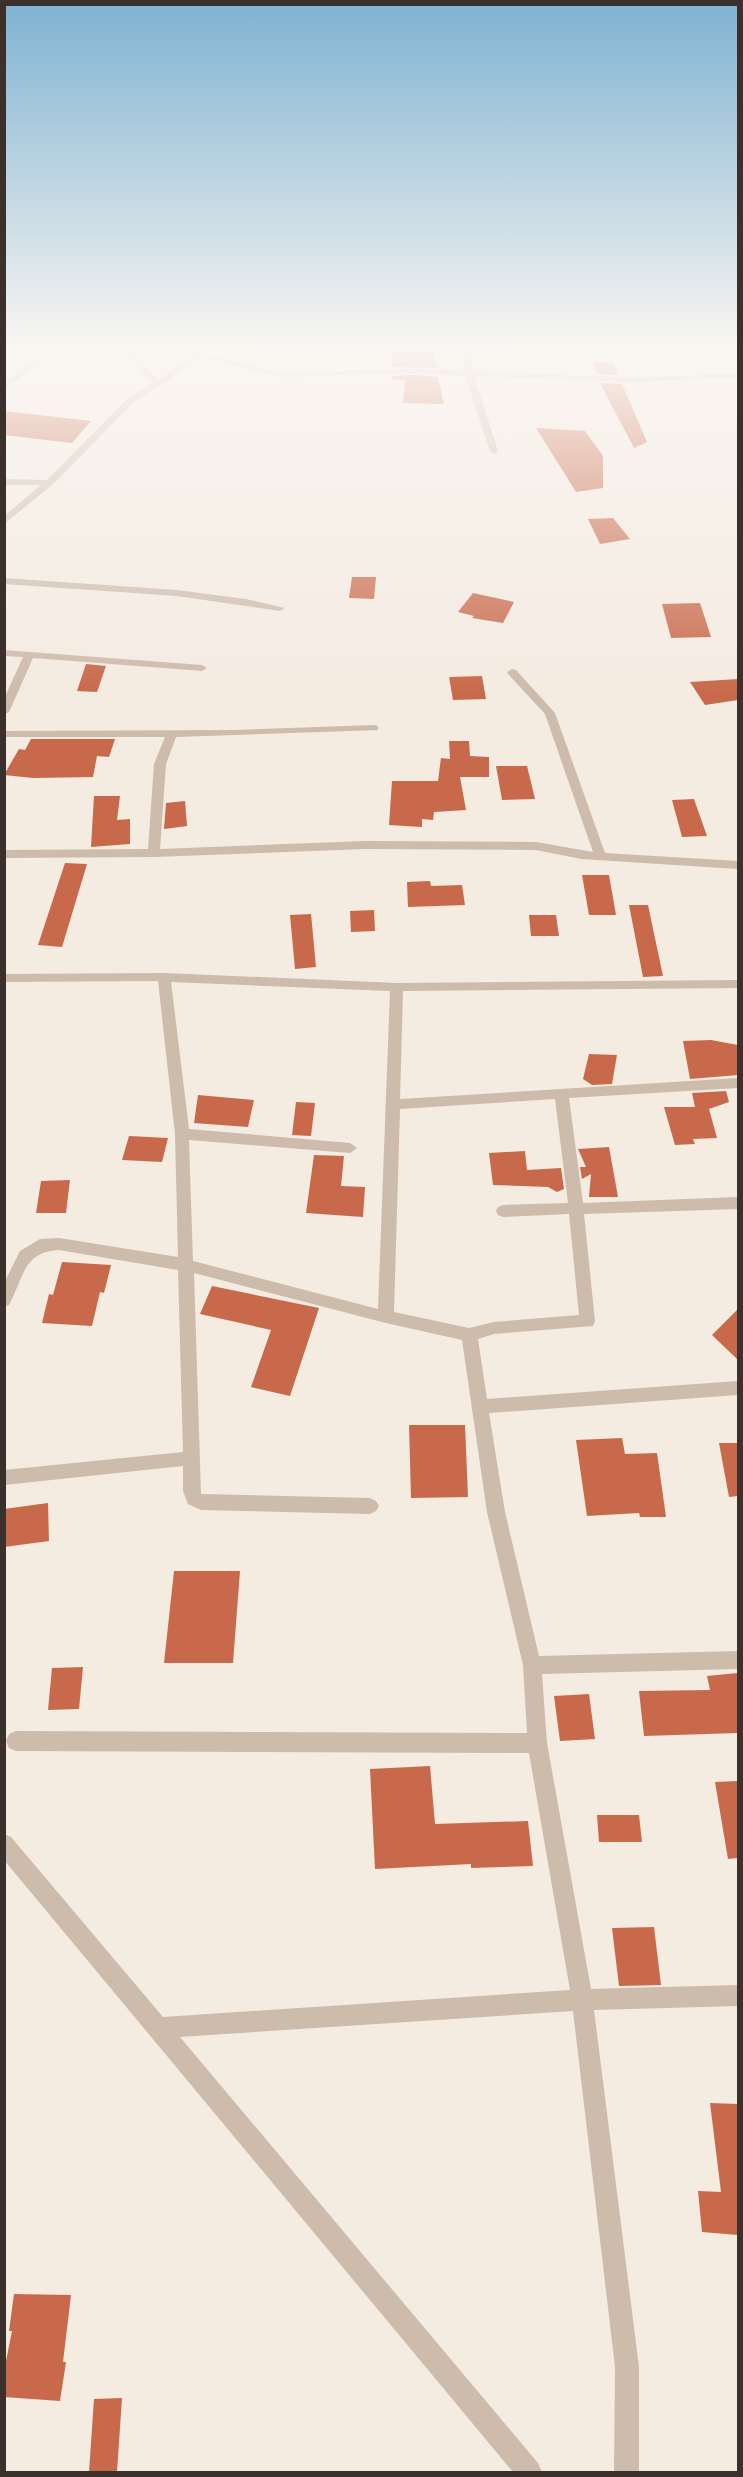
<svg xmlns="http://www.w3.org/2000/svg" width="743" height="2477" font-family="Montserrat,sans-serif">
	<rect width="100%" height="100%" fill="#f4ebe1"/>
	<g fill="#c8694b">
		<path d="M392,348H433L437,368L392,367Z"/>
		<path d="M613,362L618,375L597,374L593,363Z"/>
		<path d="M413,375L438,377L444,404L403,403L405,380H392V376Z"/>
		<path d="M600,383L622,384L647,442L634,448Z"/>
		<path d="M4,411L91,421L72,443L4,435Z"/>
		<path d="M536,428L585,431L603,456V488L576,492Z"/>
		<path d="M613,518L630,539L600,544L588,519Z"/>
		<path d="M352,577H376L374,599L349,598Z"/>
		<path d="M473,593L514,602L503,623L472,618L474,616L458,612Z"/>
		<path d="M700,603L711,637L671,638L662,604Z"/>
		<path d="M86,664L106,666L97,692L77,691Z"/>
		<path d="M482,676L486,699L453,700L449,677Z"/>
		<path d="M738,679V700L705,705L690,682Z"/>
		<path d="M31,739H115L109,757L97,756L93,777L33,778L4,775L19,749L25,750Z"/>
		<path d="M449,741H469L470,756L489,757V777H460L466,810L434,812L433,820L422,819V827L389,825L392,781H438L441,758L450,759Z"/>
		<path d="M496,766H527L535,799L502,800Z"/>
		<path d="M94,796H120L117,820L130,819V844L91,847Z"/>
		<path d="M694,799L707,836L682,837L672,800Z"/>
		<path d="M185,801L187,826L164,829L166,803Z"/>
		<path d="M65,863L87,864L62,947L38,945Z"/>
		<path d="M582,875H609L616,915H589Z"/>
		<path d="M430,881L431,886L462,885L465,905L408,907L407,882Z"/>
		<path d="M629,905H648L663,976L643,977Z"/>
		<path d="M374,910L375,931L351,932L350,911Z"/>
		<path d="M311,914L316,967L295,969L290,915Z"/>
		<path d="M529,915H556L559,936H531Z"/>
		<path d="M711,1040L738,1045V1075L690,1079L683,1041Z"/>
		<path d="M589,1054L617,1055L612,1084L592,1085L583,1079Z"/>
		<path d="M726,1091L729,1102L709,1109L717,1138L693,1139L695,1144L675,1145L664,1107H695L692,1093Z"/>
		<path d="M198,1095L254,1100L248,1127L194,1123Z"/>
		<path d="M296,1102L315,1103L311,1136L292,1135Z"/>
		<path d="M129,1136L168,1138L162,1162L122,1160Z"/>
		<path d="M609,1147L618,1197H589L591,1174L582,1179L580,1167H586L578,1149Z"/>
		<path d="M525,1151L527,1170L561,1168L564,1189L557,1192L548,1187L493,1185L489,1153Z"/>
		<path d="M314,1155L344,1156L341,1186L365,1187L363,1217L306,1213Z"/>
		<path d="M70,1180L66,1213H36L41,1181Z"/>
		<path d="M62,1262L111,1265L104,1293L100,1292L92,1326L42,1323L49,1294L53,1295Z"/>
		<path d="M212,1286L319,1308L290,1396L251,1387L271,1330L200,1314Z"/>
		<path d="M738,1309V1360L712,1335Z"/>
		<path d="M409,1425H465L468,1497L411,1498Z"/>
		<path d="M622,1438L625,1454L657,1453L666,1517H640L639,1513L587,1516L576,1440Z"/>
		<path d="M719,1443H738V1496L729,1497Z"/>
		<path d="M48,1503L49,1541L4,1547V1509Z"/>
		<path d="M174,1571H240L233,1663H164Z"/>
		<path d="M83,1667L79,1709L48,1710L52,1668Z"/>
		<path d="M738,1673V1733L644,1736L639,1691L710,1690L707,1676Z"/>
		<path d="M589,1694L595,1739L560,1741L554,1696Z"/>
		<path d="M430,1766L435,1824L528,1821L533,1866L471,1868V1864L375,1869L370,1769Z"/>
		<path d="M738,1781V1858L728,1859L715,1782Z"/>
		<path d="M597,1815H639L642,1842H599Z"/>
		<path d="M654,1927L661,1985L619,1986L612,1928Z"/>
		<path d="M710,2103L738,2104V2235L702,2232L698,2191L721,2192Z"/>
		<path d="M14,2294L71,2295L63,2362H66L60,2401L4,2397V2371L12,2331H9Z"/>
		<path d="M122,2398L117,2472H89L94,2399Z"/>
	</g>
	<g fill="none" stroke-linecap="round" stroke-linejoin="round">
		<g fill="#cdbbac" fill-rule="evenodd">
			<path d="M50,347H58L4,390V384Z"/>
			<path d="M119,347H127L158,380L204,347L208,349L204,353L280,373L413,369L465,371L462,347H470L473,371L635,378L738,373V377L635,382L474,376L498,451L494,454L490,451L465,376L413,373L280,377L199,357L160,386L136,400L52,485L4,524V516L41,485H4V479L47,480L130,396L152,383Z"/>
			<path d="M4,578L177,590L246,599L285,608L280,611L177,596L4,584Z"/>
			<path d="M4,650L202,665L207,668L202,671L33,658L9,712L4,715V699L23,657L4,656Z"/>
			<path d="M512,669L516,670L555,713L605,853L738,861V869L581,859L536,850L365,849L154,857L4,858V850L148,849L154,764L165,737H4V731L234,730L374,725L378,726V730L176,737L166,764L160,849L365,841L536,842L593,852L545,714L508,674L507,672Z"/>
			<path d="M164,973L397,983L738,980V988L403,991L400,1099L738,1078V1088L569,1098L583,1203L738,1197V1209L584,1214L595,1321L593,1326L494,1334L478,1339L487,1399L738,1381V1395L489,1413L505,1512L539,1656L738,1651V1669L542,1674L547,1743L591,1989L738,1985V2006L594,2010L639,2367V2472H614L615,2367L573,2011L180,2037L538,2463L542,2472H513L4,1860V1834L11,1837L163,2017L570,1990L529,1753L16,1751L9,1748L6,1741L9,1734L16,1731L527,1733L523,1665L487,1512L462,1340L386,1323L194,1273L201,1494L370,1498L376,1501L379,1506L376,1511L370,1514L201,1510L188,1504L183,1491V1466L4,1485V1470L183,1452L178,1270L59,1250C23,1252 24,1277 9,1305L4,1307V1283L20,1251L40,1239L59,1238L178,1257L175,1134L158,981L4,982V974ZM171,982L390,991L378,1309L193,1261L189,1140L350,1153L357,1148L350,1143L189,1129ZM555,1099L568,1203L503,1205L498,1207L496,1211L498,1215L503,1217L569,1214L579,1315L494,1322L469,1328L394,1312L400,1109Z"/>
		</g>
	</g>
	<linearGradient id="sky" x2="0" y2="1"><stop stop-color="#7eb2d2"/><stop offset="0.5" stop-color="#faf6f2"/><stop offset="1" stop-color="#faf6f2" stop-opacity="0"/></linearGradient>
	<rect width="743" height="694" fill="url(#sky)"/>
	<rect width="743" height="2477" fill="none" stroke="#3b302b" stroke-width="12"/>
</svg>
